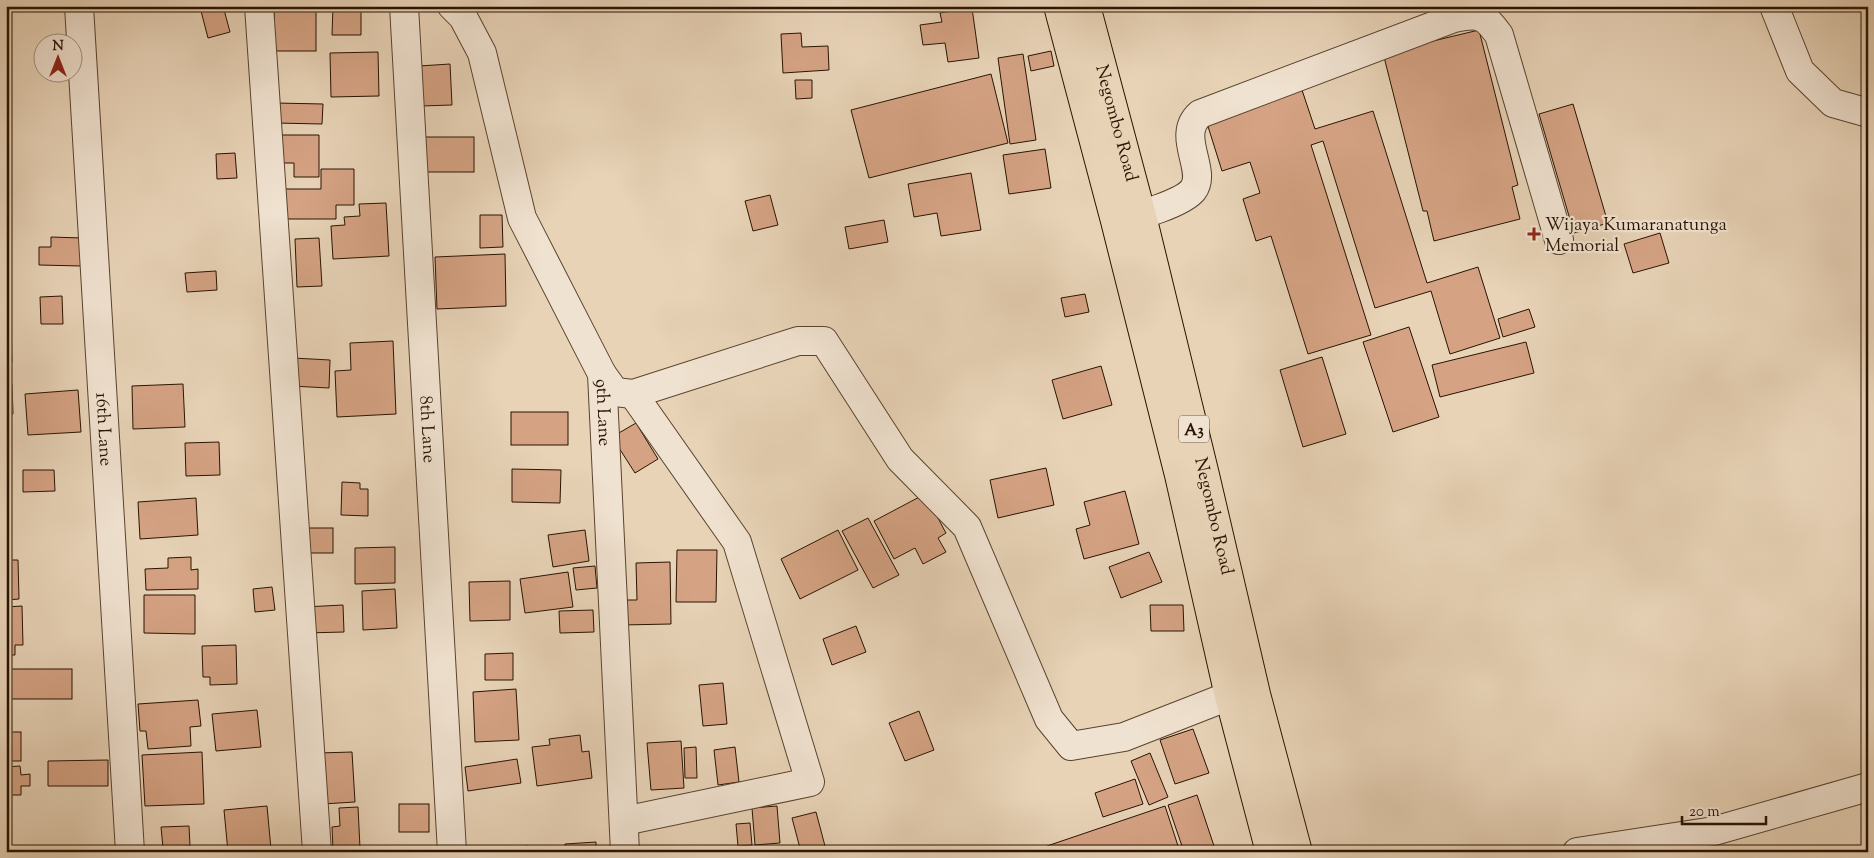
<svg xmlns="http://www.w3.org/2000/svg" width="1874" height="858" font-family="'Sorts Mill Goudy',serif">
	<rect width="100%" height="100%" fill="#e8d3b7"/>
	<filter id="stains"><feTurbulence type="fractalNoise" baseFrequency=".004" numOctaves="4"/><feColorMatrix values="0 0 0 0 .2 0 0 0 0 .09 0 0 0 0 .02 0 0 0 .5 -.17"/></filter>
	<radialGradient id="worn" r=".72"><stop offset=".6" stop-color="#630" stop-opacity="0"/><stop offset="1" stop-color="#630" stop-opacity=".3"/></radialGradient>
	<g fill="#d5a384" stroke="#291300">
		<path d="M223,6L230,32L208,38L201,11Z"/>
		<path d="M333,6L361,7V35H332Z"/>
		<rect x="274" y="8" width="42" height="43"/>
		<path d="M972,8L979,58L948,62L945,43L923,45L920,25L942,22L940,13Z"/>
		<path d="M1479,30L1518,185L1512,187L1520,219L1434,241L1427,211H1423L1383,53Z"/>
		<path d="M801,33L802,47L828,46L829,70L783,73L781,34Z"/>
		<path d="M1051,51L1054,66L1031,71L1028,56Z"/>
		<path d="M378,52L379,96L331,97L330,53Z"/>
		<path d="M1023,54L1036,140L1010,144L998,58Z"/>
		<path d="M450,64L452,105L421,106L419,66Z"/>
		<path d="M991,74L1008,143L869,178L851,110Z"/>
		<path d="M795,80H812V98L796,99Z"/>
		<path d="M1302,90L1315,129L1373,111L1427,283L1478,267L1500,338L1450,354L1431,291L1375,308L1323,141L1311,145L1371,335L1308,354L1271,236L1256,241L1243,199L1260,193L1250,162L1222,171L1206,120Z"/>
		<path d="M276,103L323,104L322,124L276,123Z"/>
		<path d="M1573,104L1608,223L1574,233L1539,114Z"/>
		<path d="M275,135H319V177H294V163H275Z"/>
		<rect x="422" y="137" width="52" height="35"/>
		<path d="M1045,149L1051,188L1009,194L1003,155Z"/>
		<path d="M235,153L237,178L217,179L216,154Z"/>
		<path d="M321,169H354V205H336V219H281V189H321Z"/>
		<path d="M971,173L981,230L941,236L937,213L914,217L908,184Z"/>
		<path d="M770,195L778,225L753,231L745,201Z"/>
		<path d="M386,203L389,256L333,259L331,226L345,225L344,217L360,216L359,204Z"/>
		<path d="M480,215H502L503,247L480,248Z"/>
		<path d="M884,220L888,242L849,249L845,227Z"/>
		<path d="M1660,233L1669,263L1633,273L1624,244Z"/>
		<path d="M51,237L82,238V266L39,265V247H51Z"/>
		<path d="M319,238L322,286L297,287L295,239Z"/>
		<path d="M505,254L506,306L437,309L435,257Z"/>
		<path d="M216,271L217,290L187,292L185,273Z"/>
		<path d="M1085,294L1089,312L1065,317L1061,298Z"/>
		<path d="M62,296L63,324H41L40,297Z"/>
		<path d="M1529,309L1535,327L1503,337L1498,319Z"/>
		<path d="M1409,327L1439,417L1393,432L1363,342Z"/>
		<path d="M6,329H11L12,362H6Z"/>
		<path d="M393,341L396,414L337,417L335,371L351,370L350,343Z"/>
		<path d="M1526,342L1534,373L1440,397L1432,365Z"/>
		<path d="M1322,357L1346,434L1303,447L1280,370Z"/>
		<path d="M293,358L330,360L329,388L291,386Z"/>
		<path d="M1101,366L1112,405L1063,419L1052,380Z"/>
		<path d="M6,384H12L13,414L6,415Z"/>
		<path d="M183,384L185,427L133,429L132,386Z"/>
		<path d="M78,390L81,432L28,435L25,394Z"/>
		<rect x="511" y="412" width="57" height="33"/>
		<path d="M636,423L658,459L635,473L612,437Z"/>
		<path d="M219,442L220,475L186,476L185,443Z"/>
		<path d="M1046,468L1054,505L998,518L990,480Z"/>
		<path d="M512,469L561,470L560,503L512,502Z"/>
		<path d="M23,470H54L55,491L23,492Z"/>
		<path d="M342,482L360,483V489H368V516L341,515Z"/>
		<path d="M1125,491L1139,544L1084,559L1076,529L1090,525L1084,502Z"/>
		<path d="M925,494L946,533L938,538L946,552L923,564L915,548L894,559L874,521Z"/>
		<path d="M196,498L198,535L140,539L138,502Z"/>
		<path d="M868,518L899,575L873,588L842,531Z"/>
		<rect x="303" y="528" width="30" height="25"/>
		<path d="M585,530L589,561L553,567L548,535Z"/>
		<path d="M838,530L858,570L800,599L781,559Z"/>
		<path d="M395,547V583L355,584V548Z"/>
		<path d="M677,550H717L716,602H676Z"/>
		<path d="M1149,552L1162,582L1121,598L1109,567Z"/>
		<path d="M191,557V570L198,569V589L146,590L145,569L168,568V558Z"/>
		<path d="M6,560H18L19,599L6,600Z"/>
		<path d="M670,562L671,624L622,625L621,600H637L636,563Z"/>
		<path d="M595,566L597,588L576,590L573,568Z"/>
		<path d="M568,572L573,607L525,613L520,579Z"/>
		<path d="M510,581V620L470,621L469,582Z"/>
		<path d="M272,587L275,610L255,612L253,589Z"/>
		<path d="M395,589L397,628L363,630L362,591Z"/>
		<path d="M144,595H195V634L144,633Z"/>
		<path d="M343,605L344,632L305,633L304,607Z"/>
		<path d="M1150,605H1183L1184,631H1151Z"/>
		<path d="M22,606L23,645H15V655H6V607Z"/>
		<path d="M593,610L594,632L560,633L559,611Z"/>
		<path d="M856,626L866,652L832,665L823,639Z"/>
		<path d="M236,645L237,684L210,685V677H203L202,646Z"/>
		<path d="M513,653V680H485V654Z"/>
		<rect x="6" y="669" width="66" height="30"/>
		<path d="M723,683L727,724L703,726L699,685Z"/>
		<path d="M516,689L519,740L475,742L473,692Z"/>
		<path d="M198,700L201,726L190,727L191,746L148,749L146,731H140L138,704Z"/>
		<path d="M257,710L261,747L216,751L212,714Z"/>
		<path d="M919,711L934,750L905,761L889,723Z"/>
		<path d="M1193,729L1209,773L1175,784L1160,740Z"/>
		<rect x="6" y="732" width="15" height="29"/>
		<path d="M580,735L582,752L589,751L592,778L537,786L532,747L550,745L549,739Z"/>
		<path d="M681,741L684,788L651,790L647,743Z"/>
		<path d="M696,747L697,778H685L684,748Z"/>
		<path d="M735,747L739,782L718,785L714,750Z"/>
		<path d="M202,752L204,804L145,806L142,755Z"/>
		<path d="M352,752L355,802L322,804L319,753Z"/>
		<path d="M1150,753L1168,797L1149,805L1131,761Z"/>
		<path d="M517,759L521,783L468,791L465,767Z"/>
		<path d="M108,760V786H48V761Z"/>
		<path d="M20,766L21,775L30,774V786H21V795H6V767Z"/>
		<path d="M1135,779L1143,804L1103,817L1095,793Z"/>
		<path d="M1197,795L1214,846L1197,852H1184L1168,805Z"/>
		<rect x="399" y="804" width="30" height="28"/>
		<path d="M267,806L271,849L228,852L224,810Z"/>
		<path d="M777,806L780,843L755,845L752,808Z"/>
		<path d="M1165,806L1180,852H1049L1047,846Z"/>
		<path d="M358,807L360,848L333,849L332,827L340,826L339,808Z"/>
		<path d="M816,812L825,846L801,852L792,818Z"/>
		<path d="M750,823L752,845L738,846L736,824Z"/>
		<path d="M189,826L190,846L163,848L161,827Z"/>
		<path d="M596,842V852H565V844Z"/>
		<path d="M528,846L529,852H493Z"/>
	</g>
	<g fill="none" stroke-linecap="round" stroke-linejoin="round">
		<defs>
			<g id="minor">
				<path id="s1" d="M79,6L130,852"/>
				<path d="M259,6L317,852"/>
				<path id="s2" d="M404,6L452,852"/>
				<path id="s3" d="M452,6L463,17L482,53L522,218L602,374L625,852"/>
				<path d="M1774,6L1800,71L1833,103L1865,112H1868"/>
				<path d="M1119,220C1136,217 1183,203 1193,190C1208,170 1175,136 1200,114L1454,18C1479,13 1484,14 1499,35L1559,240"/>
				<path d="M602,374L615,392L633,394L798,341H824L900,459L967,527L1049,719L1071,746L1124,737L1229,696"/>
				<path d="M624,821L810,782L737,542L633,394"/>
				<path d="M1577,852L1714,831L1868,787"/>
			</g>
			<g id="highway">
				<path d="M1058,6L1115,221L1179,475L1229,696L1270,852"/>
				<path id="s4" d="M1086,6L1142,216L1205,475L1256,694L1298,852"/>
			</g>
		</defs>
		<use href="#minor" stroke="#59432e" stroke-width="30"/>
		<use href="#highway" stroke="#291300" stroke-width="30"/>
		<use href="#minor" stroke="#f0e2d0" stroke-width="28"/>
		<use href="#highway" stroke="#e8d3b7" stroke-width="28"/>
	</g>
	<path fill="#8f2418" stroke="#f0e2d0" stroke-width="2" d="M1531.5 226.5h5v5h5v5h-5v5h-5v-5h-5v-5h5z"/>
	<g text-anchor="middle" stroke-width="4.5" stroke-linejoin="round" paint-order="stroke">
		<rect fill="#f0e2d0" stroke="#65513e" stroke-width="1" x="1179" y="415.5" width="30" height="27" rx="4"/>
		<g font-size="16" font-weight="bold" fill="#291300">
			<text x="1194" y="435">A3</text>
		</g>
		<g font-size="18" fill="#291300" stroke="#f0e2d0">
			<text dy="6" stroke="none"><textPath href="#s4" startOffset="121">Negombo Road</textPath></text>
			<text dy="6" stroke="none"><textPath href="#s3" startOffset="440">9th Lane</textPath></text>
			<text dy="6" stroke="none"><textPath href="#s1" startOffset="424">16th Lane</textPath></text>
			<text dy="6" stroke="none"><textPath href="#s2" startOffset="424">8th Lane</textPath></text>
			<text dy="6" stroke="none"><textPath href="#s4" startOffset="526">Negombo Road</textPath></text>
		</g>
		<g font-size="18" fill="#291300" stroke="#f0e2d0" text-anchor="start">
			<text x="1545" y="230">Wijaya Kumaranatunga<tspan x="1545" dy="21">Memorial</tspan></text>
		</g>
	</g>
	<rect width="1874" height="858" fill="none" stroke="#e8d3b7" stroke-width="25"/>
	<rect x="8" y="8" width="1859" height="843" fill="none" stroke="#291300" stroke-width="2.5"/>
	<rect x="12" y="12" width="1849" height="833" fill="none" stroke="#291300"/>
	<g transform="translate(58 58)"><circle r="24" fill="#f0e2d0" stroke="#a08f7d"/>
	<path d="M0-4L9 19L0 12L-9 19Z" fill="#8f2418"/>
	<text y="-8" font-size="14" font-weight="bold" text-anchor="middle" fill="#291300">N</text>
	</g>
	<path d="M1682 816v8h84v-8" fill="none" stroke="#291300" stroke-width="2.5"/>
	<text x="1689" y="816" font-size="15" fill="#291300" stroke="#f0e2d0" stroke-width="4" paint-order="stroke">20 m</text>
	<rect width="100%" height="100%" filter="url(#stains)"/>
	<rect width="100%" height="100%" fill="url(#worn)"/>
</svg>
